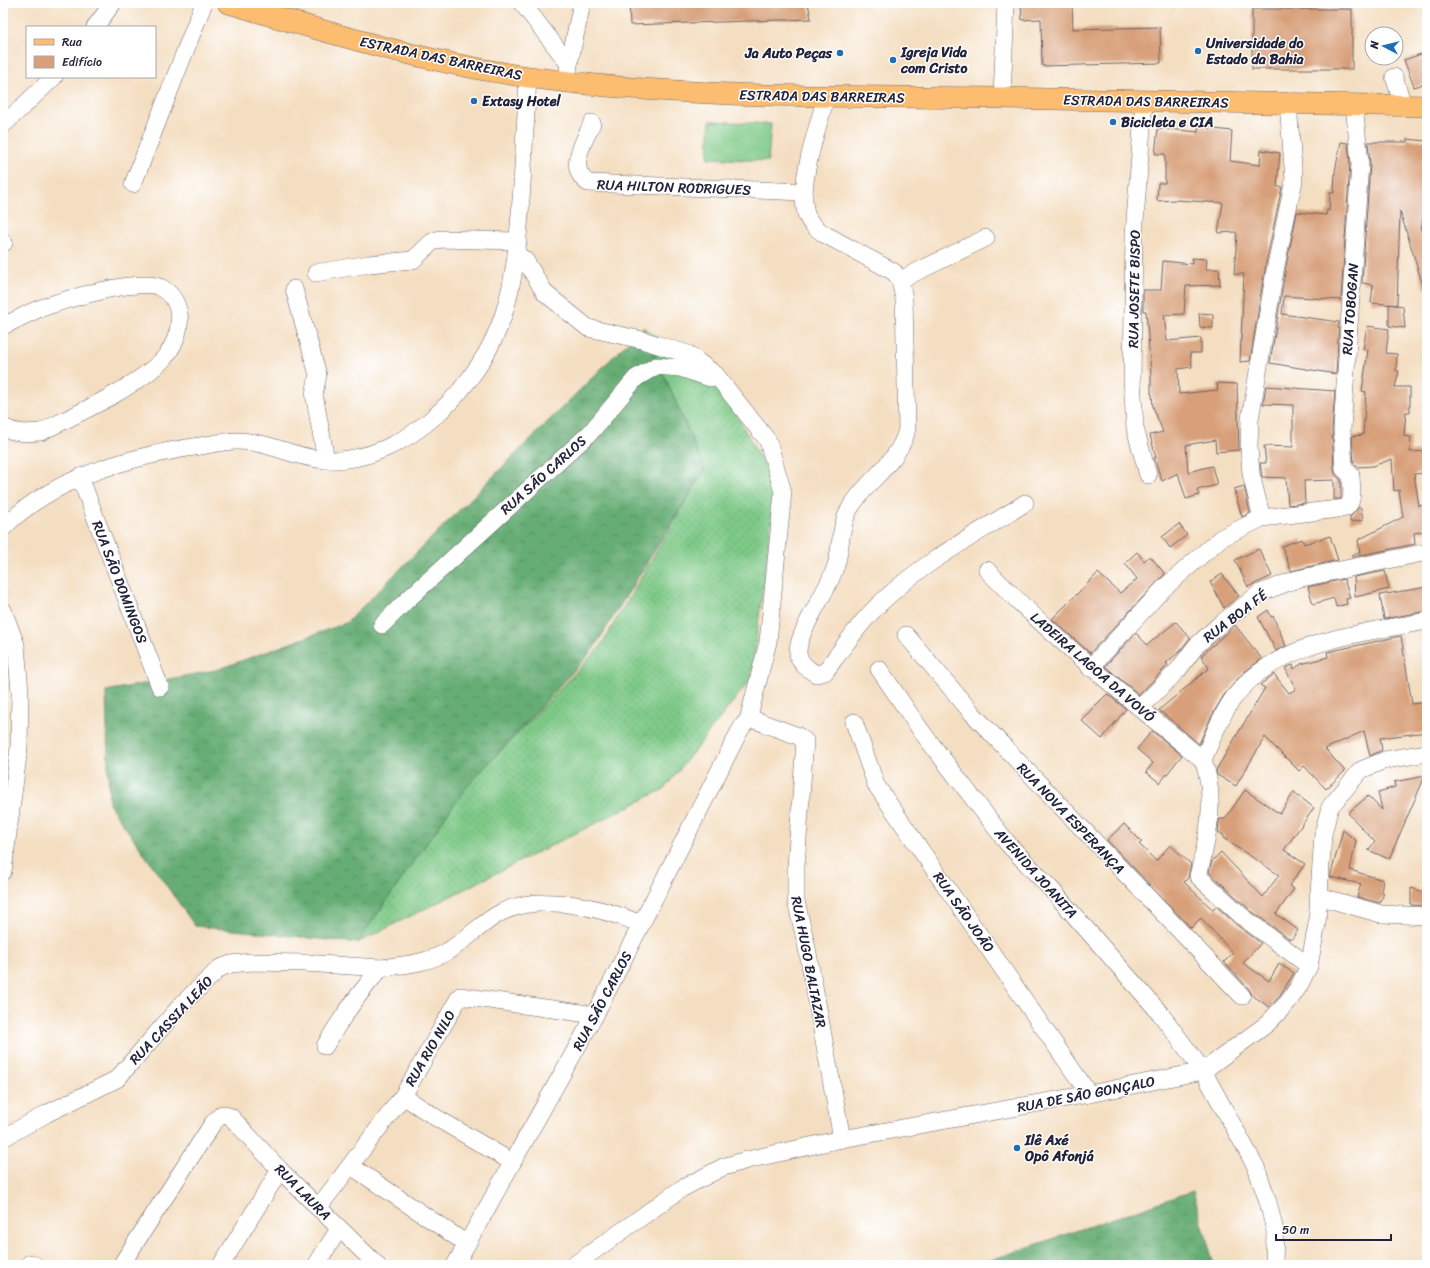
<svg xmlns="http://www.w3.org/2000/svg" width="1430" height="1268" font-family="Sriracha,sans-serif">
	<defs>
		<pattern id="grass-dots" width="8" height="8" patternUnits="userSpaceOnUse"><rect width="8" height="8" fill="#7ec987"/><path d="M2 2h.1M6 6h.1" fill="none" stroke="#6dac75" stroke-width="1.8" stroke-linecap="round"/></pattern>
		<pattern id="forest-crowns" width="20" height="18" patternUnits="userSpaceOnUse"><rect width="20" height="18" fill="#66ad74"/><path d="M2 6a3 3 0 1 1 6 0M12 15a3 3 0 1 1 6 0" fill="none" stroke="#548c60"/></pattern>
	</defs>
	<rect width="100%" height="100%" fill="#fff"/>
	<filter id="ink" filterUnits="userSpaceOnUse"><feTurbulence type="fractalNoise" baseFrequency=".025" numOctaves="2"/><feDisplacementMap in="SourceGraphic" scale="8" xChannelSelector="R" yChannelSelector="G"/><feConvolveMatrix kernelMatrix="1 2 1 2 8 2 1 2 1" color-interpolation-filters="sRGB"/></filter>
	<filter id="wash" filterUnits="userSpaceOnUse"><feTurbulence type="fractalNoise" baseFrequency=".012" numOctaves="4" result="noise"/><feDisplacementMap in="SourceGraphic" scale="16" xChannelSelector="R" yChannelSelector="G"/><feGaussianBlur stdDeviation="0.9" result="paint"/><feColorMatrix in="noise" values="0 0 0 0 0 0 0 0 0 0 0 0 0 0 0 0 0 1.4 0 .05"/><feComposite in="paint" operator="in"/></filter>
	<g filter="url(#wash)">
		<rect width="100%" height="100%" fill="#f4dec1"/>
		<path fill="url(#grass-dots)" stroke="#507661" d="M643,327L717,379L776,487L751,679L664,789L357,943L464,789L600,647L705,469Z"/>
		<g fill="url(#forest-crowns)" stroke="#446858">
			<path d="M643,327L705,469L592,651L464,790L357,943L195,926L109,804L106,691L216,670L346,623Z"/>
			<path d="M1193,1191L1214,1265H976Z"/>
		</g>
		<path fill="#7ec987" stroke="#507661" d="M710,121L771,124L768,161L708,158Z"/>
		<g id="blocks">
			<g fill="#d8a07a">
				<path d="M629,3H808L811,19L630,25Z"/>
				<path d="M1021,3H1072L1073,29L1160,27L1161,63L1042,66L1041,19L1022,20Z"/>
				<rect x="1252" y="9" width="100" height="60"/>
				<path d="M1427,52V83L1414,87L1404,60Z"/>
				<path d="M1198,127L1232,131L1230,161L1260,165L1261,150L1280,153L1277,187H1282L1266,263L1250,361L1240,362L1244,274H1234L1237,234L1235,232L1218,233L1223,203L1175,200L1157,201L1158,183H1165V154H1155L1158,128L1198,132Z"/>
				<path d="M1407,139L1427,141V195L1421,230L1427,228V288L1424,289L1400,211L1397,305L1371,303L1373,285L1362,283L1370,164L1368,142H1407Z"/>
				<path d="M1341,142L1348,143L1350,163L1341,300L1284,296L1282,314L1339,322L1336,374L1270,363L1286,267L1297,212L1326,215L1327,210L1329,211L1330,193H1334L1335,171Z"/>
				<path d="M1192,258L1207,259L1206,269H1219L1220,285L1186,286L1184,314L1164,315L1167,341L1201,338V353H1190L1192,367L1178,369L1179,394L1218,390L1217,383L1237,384L1239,450L1216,452L1215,440L1186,445L1188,472L1212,466L1217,485L1197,490L1199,495L1186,499L1178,473L1162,481L1154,458H1156L1150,435L1163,432L1153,407L1152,394H1151V374L1146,311H1143V290H1161L1163,261L1192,264Z"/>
				<path d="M1389,304L1403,306L1405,328L1389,326Z"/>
				<path d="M1199,313L1213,314V328L1200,327Z"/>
				<path d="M1367,326L1389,329L1386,353L1397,354L1396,371H1399L1395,387H1410V412H1406L1404,436L1411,437L1410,452L1427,451V473L1414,474L1419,506L1427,504V522L1424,523L1425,531L1414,533L1415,544L1352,557V554L1360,553L1358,540L1403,517L1399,490L1394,491L1392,459L1373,466L1357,467L1354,464L1352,436L1363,435L1366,392L1362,391L1368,350L1363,349Z"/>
				<path d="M1266,386L1335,391L1332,430L1334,470L1335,474L1341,480V499H1334V480L1304,481L1305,503L1288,505L1286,478L1262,477L1260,463H1266L1264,446L1293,447V405L1263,404Z"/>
				<path d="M1244,486L1250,513L1242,517L1234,489Z"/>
				<path d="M1359,507L1361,508L1363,520L1350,522V517Z"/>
				<path d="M1179,524L1187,535L1170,548L1162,537Z"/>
				<path d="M1330,536L1338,560L1291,571L1282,546L1302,539L1304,544Z"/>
				<path d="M1259,549L1272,576L1248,587L1235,560Z"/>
				<path d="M1137,552L1144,561L1150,556L1165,574L1090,653L1052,619L1098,573L1120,593L1137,579L1125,563Z"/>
				<path d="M1385,571L1389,589L1355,597L1354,577Z"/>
				<path d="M1222,574L1239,596L1224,608L1210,582Z"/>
				<path d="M1344,579L1350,598L1346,599L1347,604L1336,607L1334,598L1313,604L1308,587Z"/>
				<path d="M1427,587V611L1384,619L1380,595Z"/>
				<path d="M1268,610L1271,617L1273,616L1286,646L1276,651L1258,617Z"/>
				<path d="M1176,622L1190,638L1178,653L1166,663L1168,665L1139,695L1105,666L1136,633L1147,645Z"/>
				<path d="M1235,625L1262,659L1243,673L1224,695L1211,717L1199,744L1159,710L1209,668L1201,656Z"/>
				<path d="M1401,636L1412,704L1427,702V732L1380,738L1382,750L1370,756L1364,731L1325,749L1345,771L1326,789L1304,766L1299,771L1265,737L1236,786L1217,775L1216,770L1265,688L1260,685L1274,674L1289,693L1296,689L1285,668L1293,665L1294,669L1301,664L1328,657L1327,652Z"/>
				<path d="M1107,694L1126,709L1102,739L1081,720Z"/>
				<path d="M1152,731L1182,755L1160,783L1146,772L1153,763L1137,749Z"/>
				<path d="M1425,776L1389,859L1368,850L1375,842L1348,813L1368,796L1382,810L1378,792L1395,787L1394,782Z"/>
				<path d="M1245,790L1280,814L1294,792L1314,808L1284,850L1305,864L1289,886L1294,889L1276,914L1298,930L1291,940L1250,910L1209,872L1212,861L1221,852L1263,897L1279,875L1223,838L1224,835L1218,833L1219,819H1225Z"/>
				<path d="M1124,824L1142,842L1139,844L1156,861L1170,845L1191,864L1188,878L1184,882L1213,910L1216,906L1238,926L1261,943L1243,963L1269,981L1279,964L1294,973L1279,997L1269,1007L1252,995L1249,989L1224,962L1233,953L1201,918L1191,928L1107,840Z"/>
				<path d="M1343,830L1356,841L1350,870L1383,880L1381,892L1384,893L1380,903L1357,897L1361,884L1330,877Z"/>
				<path d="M1411,888L1427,893V906L1411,905Z"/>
			</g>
		</g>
	</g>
	<g filter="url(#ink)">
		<use href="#blocks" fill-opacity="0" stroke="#6c646a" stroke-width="1"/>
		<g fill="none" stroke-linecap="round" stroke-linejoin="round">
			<defs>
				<g id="minor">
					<path d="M522,3L569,64"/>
					<path d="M95,27L113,3"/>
					<path d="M1394,77L1403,105"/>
					<path d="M567,81L569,64L582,3"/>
					<path d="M826,97C818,127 796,188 807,216C810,224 817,229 824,234L894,272L900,280L904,299L907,429C900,462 865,481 849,510C839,528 842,549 835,568C828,591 799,629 798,651C797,662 808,669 816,674L825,672C844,646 863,618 887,597C928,559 979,533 1025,503"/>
					<path d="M1002,98L1006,3"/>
					<path d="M1144,101L1134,234L1132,379L1135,428L1148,475"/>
					<path d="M592,123C584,143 566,167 588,183L804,192"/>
					<path d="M3,125L54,77"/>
					<path d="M133,184L204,3"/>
					<path d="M3,243H4"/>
					<path d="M516,254L525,260L545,293L588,328L642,340L688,354L716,375L768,441L783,492L768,642L748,720"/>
					<path d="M316,273L369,264L413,260L432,242L440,239L518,241"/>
					<path d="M900,280L986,238"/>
					<path d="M294,289L318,375L314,394L326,460"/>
					<path d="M3,326C14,321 25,315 36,310C60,301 141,276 162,288C171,293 175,299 178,309C183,324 175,345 165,357C141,385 75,415 41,432C27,433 16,434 3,427"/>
					<path d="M80,477L160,687"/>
					<path d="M1262,518L1251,474L1249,446L1250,419L1276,265L1294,180L1288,103"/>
					<path d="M3,528C53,477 131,456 200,446C212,444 225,441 237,441C268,441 295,458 326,460C406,464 482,384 504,313C517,271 519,228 522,185C524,149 526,113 528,77"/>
					<path d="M987,570C1054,639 1129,699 1203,760"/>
					<path d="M3,610L16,645L20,692L19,748L3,871"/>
					<path d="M382,625L405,602L590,433L636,378L656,366L680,368L710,378L716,375"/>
					<path d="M906,635L972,713L1242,996"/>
					<path d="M1090,668L1163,589L1221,538L1262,518L1346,508C1355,500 1351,486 1351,475L1344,469L1342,430L1360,163L1354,105"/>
					<path d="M879,669L922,732L1009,845L1051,889L1160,1013L1203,1071L1256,1167L1268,1202L1275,1231L1274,1265"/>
					<path d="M1140,708L1178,670L1196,646L1218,626L1260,593L1297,579L1427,552"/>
					<path d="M854,722L876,785L1089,1094"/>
					<path d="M1318,896L1381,914L1427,916"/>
					<path d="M1309,966L1244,918L1198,876C1208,838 1217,798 1203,760C1212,739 1219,719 1232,700C1275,640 1361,634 1427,621"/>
					<path d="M325,1046C341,1018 359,993 381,968C403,965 429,963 448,951C468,939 482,922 502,912C542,892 603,908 641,924"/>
					<path d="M403,1096L435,1117L512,1162"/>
					<path d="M3,1138L46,1114L117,1079L183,1003L220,968L231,964L252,962L304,963L381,968"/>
					<path d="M351,1166L467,1244"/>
					<path d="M318,1208L403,1096L460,996L595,1015"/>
					<path d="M30,1263L35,1265"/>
					<path d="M121,1265L213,1123L222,1114L231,1117L280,1170L377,1265"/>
					<path d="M221,1265L280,1170"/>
					<path d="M316,1265L339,1229"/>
					<path d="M455,1265L595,1015L739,732L744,724L752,719L798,736L805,741L796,866V901L807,948L842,1139"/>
					<path d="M574,1265L681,1189L723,1167L747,1160L842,1139L1089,1094L1203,1071L1267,1024L1288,1002L1299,986L1309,966L1317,924L1323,834L1330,807L1361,770L1385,760L1427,753"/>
				</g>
				<path id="major" d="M228,3C327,32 426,63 529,77C685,99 844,96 1002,98C1143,100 1285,104 1427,106"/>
			</defs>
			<use href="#minor" stroke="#6c646a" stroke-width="18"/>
			<use href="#major" stroke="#6c646a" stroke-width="22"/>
			<use href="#minor" stroke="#fff" stroke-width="17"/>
			<use href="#major" stroke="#fcbd6f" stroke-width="21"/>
		</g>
	</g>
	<g fill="#1f6fb2" stroke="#fff" stroke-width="1.5">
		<circle cx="1198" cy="51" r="4"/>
		<circle cx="840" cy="53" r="4"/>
		<circle cx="893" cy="60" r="4"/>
		<circle cx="474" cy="101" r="4"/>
		<circle cx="1113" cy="122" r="4"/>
		<circle cx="1017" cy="1148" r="4"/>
	</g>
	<g text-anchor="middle" stroke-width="3" stroke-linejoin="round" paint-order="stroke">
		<g font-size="14" font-weight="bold" fill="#22223b" stroke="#fff" text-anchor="start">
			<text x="1206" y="48">Universidade do<tspan x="1206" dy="16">Estado da Bahia</tspan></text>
			<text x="901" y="57">Igreja Vida<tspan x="901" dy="16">com Cristo</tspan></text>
			<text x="832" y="58" text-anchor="end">Ja Auto Peças</text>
			<text x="482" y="106">Extasy Hotel</text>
			<text x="1121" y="127">Bicicleta e CIA</text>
			<text x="1025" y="1145">Ilê Axé<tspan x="1025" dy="16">Opô Afonjá</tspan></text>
		</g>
		<g font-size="14" fill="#22223b" stroke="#fff">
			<text transform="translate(441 58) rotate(12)" y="5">ESTRADA DAS BARREIRAS</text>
			<text transform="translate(822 96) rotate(1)" y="5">ESTRADA DAS BARREIRAS</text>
			<text transform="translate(1146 101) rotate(1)" y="5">ESTRADA DAS BARREIRAS</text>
			<text transform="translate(674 187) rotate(2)" y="5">RUA HILTON RODRIGUES</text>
			<text transform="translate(1134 289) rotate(-89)" y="5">RUA JOSETE BISPO</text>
			<text transform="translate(1350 309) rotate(-86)" y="5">RUA TOBOGAN</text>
			<text transform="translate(543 475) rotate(-42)" y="5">RUA SÃO CARLOS</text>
			<text transform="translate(120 582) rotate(69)" y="5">RUA SÃO DOMINGOS</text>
			<text transform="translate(1235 616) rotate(-37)" y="5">RUA BOA FÉ</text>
			<text transform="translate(1093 667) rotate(41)" y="5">LADEIRA LAGOA DA VOVÓ</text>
			<text transform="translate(1071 818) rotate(46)" y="5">RUA NOVA ESPERANÇA</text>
			<text transform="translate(1036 873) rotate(48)" y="5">AVENIDA JOANITA</text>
			<text transform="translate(964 912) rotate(55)" y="5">RUA SÃO JOÃO</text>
			<text transform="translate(809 962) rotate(79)" y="5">RUA HUGO BALTAZAR</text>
			<text transform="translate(602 1001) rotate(-62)" y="5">RUA SÃO CARLOS</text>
			<text transform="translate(171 1020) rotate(-47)" y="5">RUA CASSIA LEÃO</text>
			<text transform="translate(430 1048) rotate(-60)" y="5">RUA RIO NILO</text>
			<text transform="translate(1086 1094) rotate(-11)" y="5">RUA DE SÃO GONÇALO</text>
			<text transform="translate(303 1192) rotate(45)" y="5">RUA LAURA</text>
		</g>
	</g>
	<rect width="1430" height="1268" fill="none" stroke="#fff" stroke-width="16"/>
	<rect x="26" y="26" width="130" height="52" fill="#ffffff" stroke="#a7a7b1"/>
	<rect x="34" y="39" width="20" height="6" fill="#fcbd6f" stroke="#a7a7b1"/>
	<text x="62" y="46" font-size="12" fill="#22223b">Rua</text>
	<rect x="34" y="56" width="20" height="12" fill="#d8a07a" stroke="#a7a7b1"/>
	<text x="62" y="66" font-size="12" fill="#22223b">Edifício</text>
	<g transform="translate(1384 46) rotate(277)"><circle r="19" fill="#ffffff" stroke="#a7a7b1"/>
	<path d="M0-3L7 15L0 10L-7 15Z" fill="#1f6fb2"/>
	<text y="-6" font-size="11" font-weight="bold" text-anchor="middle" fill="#22223b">N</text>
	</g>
	<path d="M1276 1234v6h115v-6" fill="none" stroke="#22223b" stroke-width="2"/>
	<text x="1282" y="1234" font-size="12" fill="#22223b" stroke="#ffffff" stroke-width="3" paint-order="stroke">50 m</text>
</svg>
